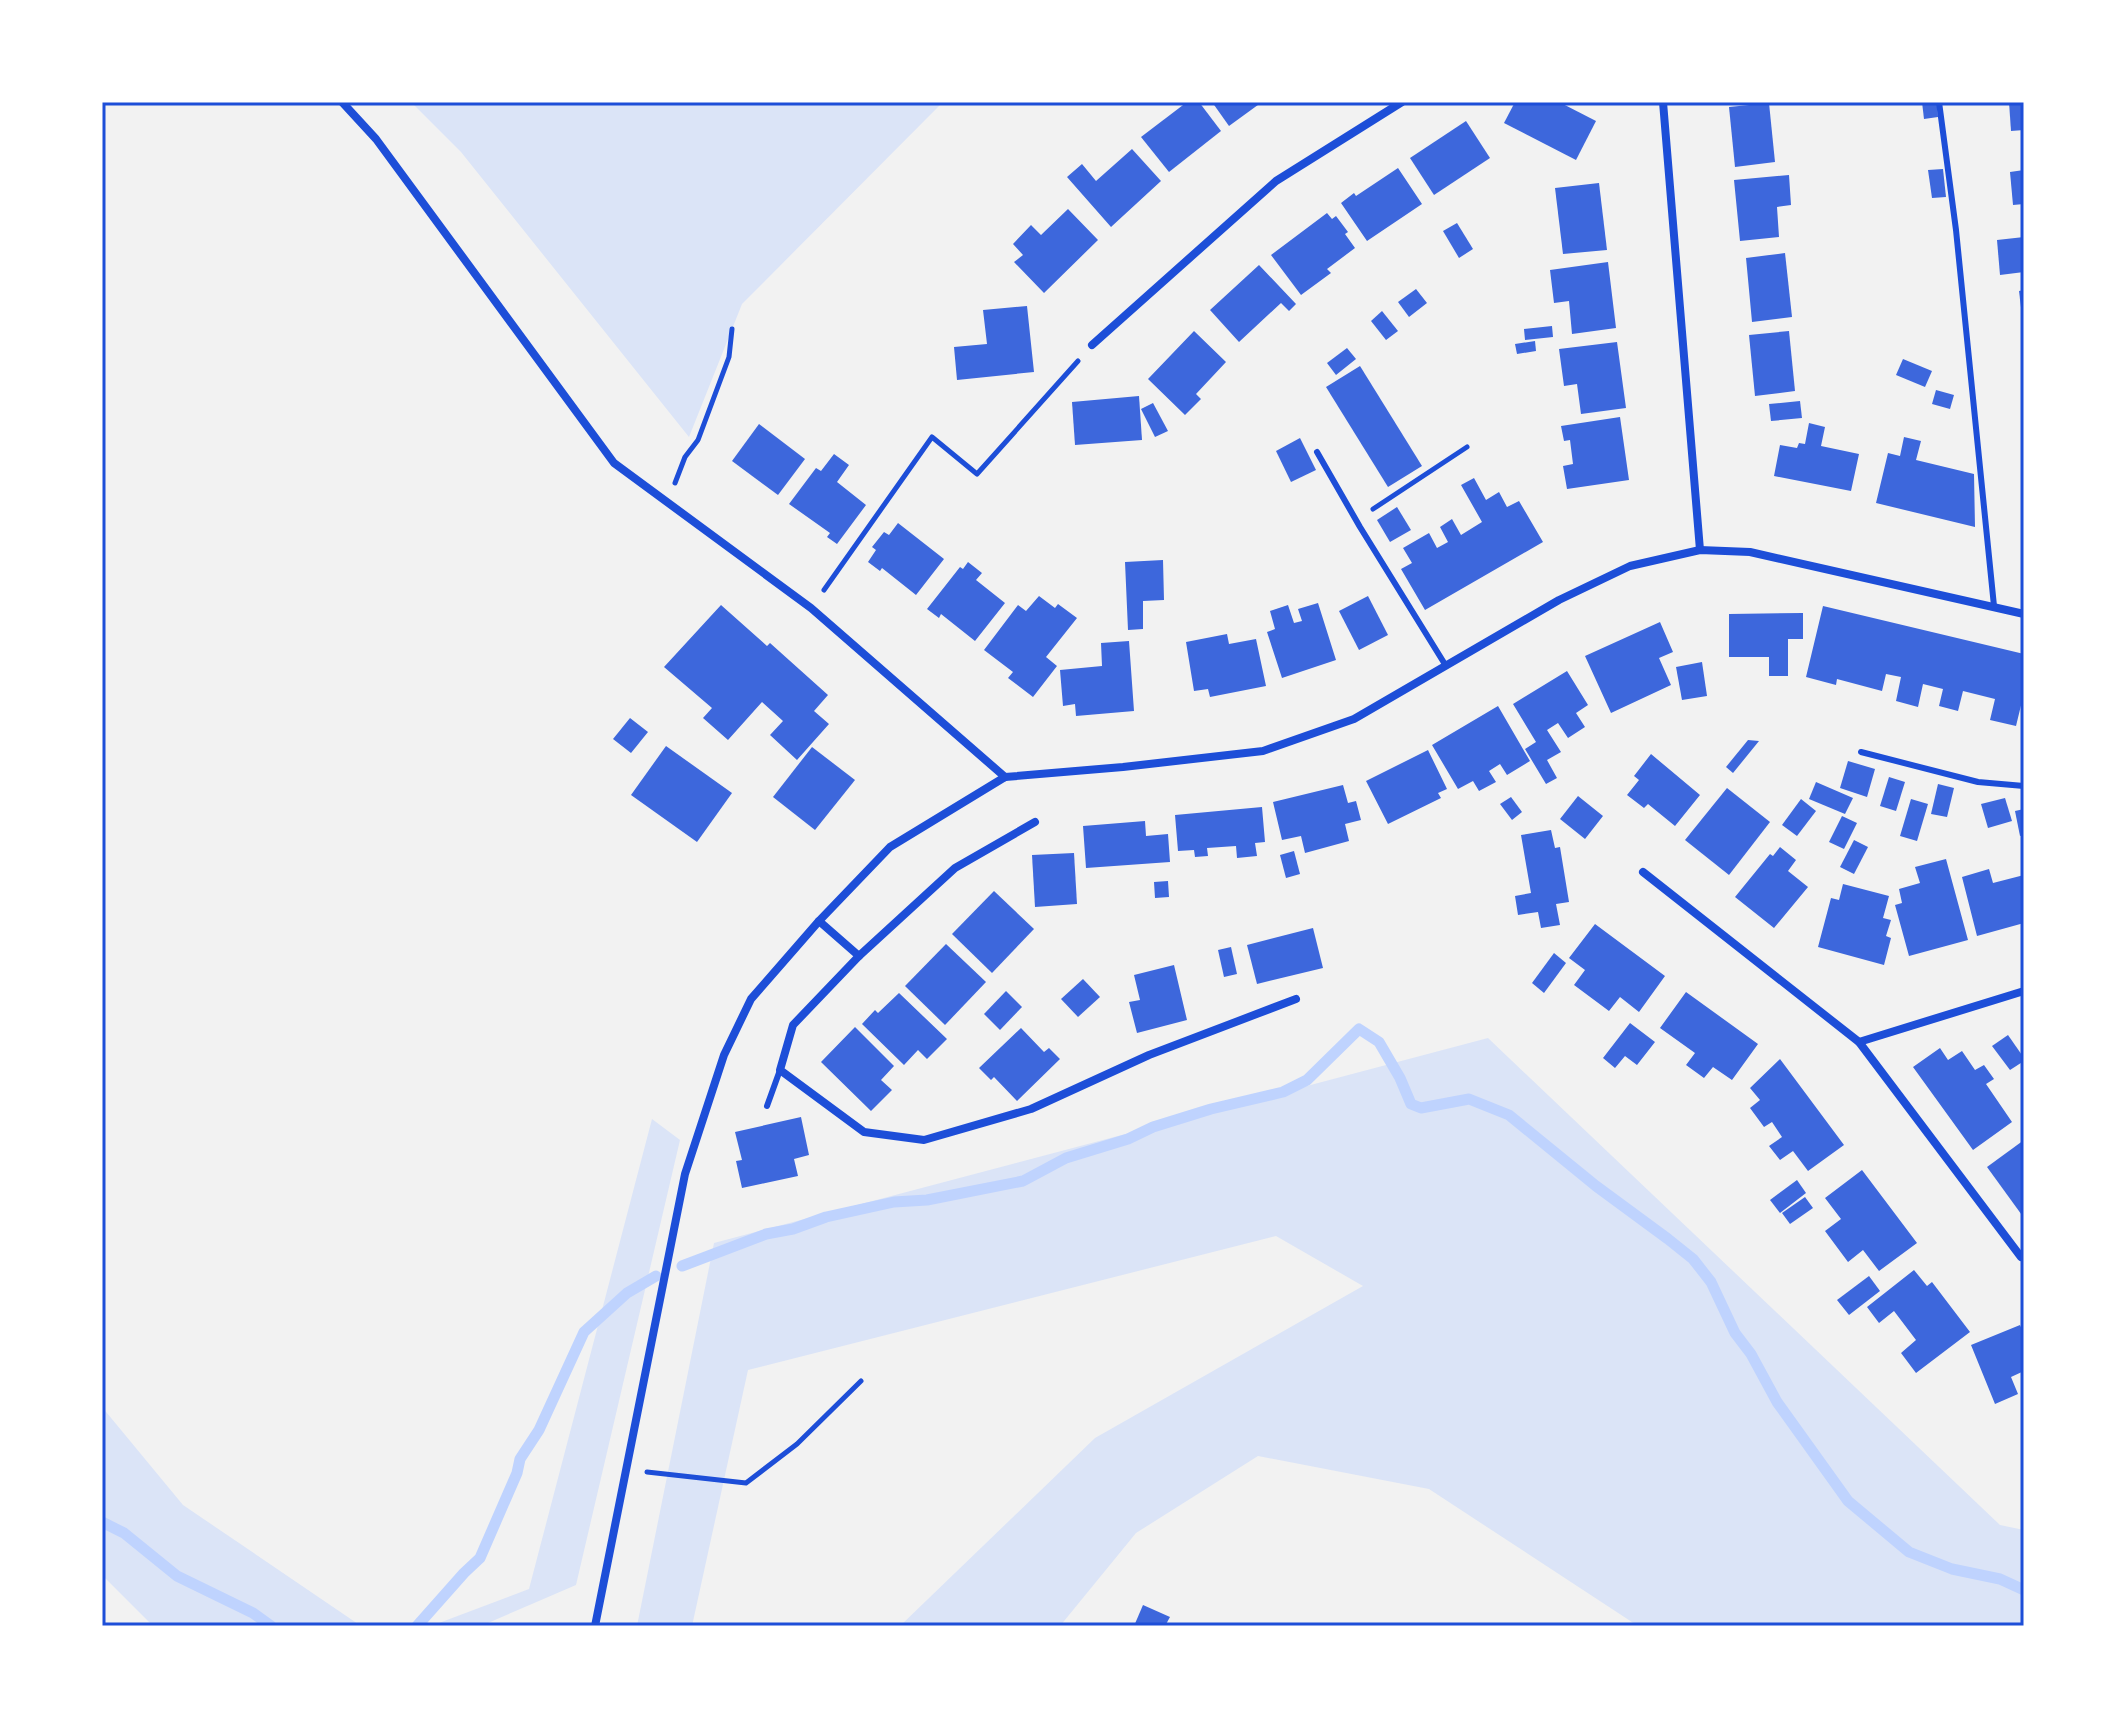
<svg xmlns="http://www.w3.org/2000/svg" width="2126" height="1728" font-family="'Sofia Sans Condensed',sans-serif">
	<rect width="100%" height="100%" fill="#f2f2f2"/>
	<g fill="#dbe4f7">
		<path d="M411,102H943L742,304L689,437L461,152Z"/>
		<path d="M1488,1038L2000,1525L2024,1530V1626H1638L1429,1489L1258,1456L1136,1533L1060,1626H900L1095,1438L1363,1286L1276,1236L748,1370L692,1626H637L714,1243Z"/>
		<path d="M652,1119L680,1140L576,1585L481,1626H431L529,1589Z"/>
		<path d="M102,1407L183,1505L361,1626H153L102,1575Z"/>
	</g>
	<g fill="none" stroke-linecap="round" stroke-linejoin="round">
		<g stroke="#bfd3fe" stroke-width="11">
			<path d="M682,1266L766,1234L793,1229L826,1217L894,1202L927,1200L1023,1181L1066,1158L1128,1139L1153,1127L1211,1109L1283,1092L1307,1080L1359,1029L1379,1042L1400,1078L1411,1104L1421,1108L1469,1099L1509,1115L1596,1186L1668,1239L1693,1259L1711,1282L1735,1333L1751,1354L1777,1402L1848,1501L1909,1552L1952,1569L2000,1579L2024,1590"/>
			<path d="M102,1522L124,1533L177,1576L253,1613L271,1626"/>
			<path d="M417,1626L464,1573L480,1558L517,1473L520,1459L539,1430L584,1332L627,1293L656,1276"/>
		</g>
	</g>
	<g fill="#3d67dc">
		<path d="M1187,102H1199L1221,131L1169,172L1141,137Z"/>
		<path d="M1212,102H1262L1229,126Z"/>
		<path d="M1515,102H1559L1596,121L1576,160L1504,123Z"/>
		<path d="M1922,102H1937L1938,117L1924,119Z"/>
		<path d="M2009,102H2024V130L2011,131Z"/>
		<path d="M1769,103L1775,162L1735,167L1729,107Z"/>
		<path d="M1466,121L1490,158L1434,195L1410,158Z"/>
		<path d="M1132,149L1161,181L1111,227L1067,177L1082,164L1096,181Z"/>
		<path d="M1398,168L1422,204L1367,241L1341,203L1354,193L1356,196Z"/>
		<path d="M1943,169L1946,197L1932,198L1928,170Z"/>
		<path d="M2024,170V204L2013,205L2010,172Z"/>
		<path d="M1789,175L1791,205L1777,207L1779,237L1740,241L1734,180Z"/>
		<path d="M1599,183L1607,250L1563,254L1555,188Z"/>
		<path d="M1068,209L1098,240L1044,293L1014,262L1023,255L1013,244L1031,225L1041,235Z"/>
		<path d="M1327,213L1332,219L1336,216L1348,232L1345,234L1355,248L1327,269L1331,273L1301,295L1271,255Z"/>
		<path d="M1457,223L1473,249L1459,258L1443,231Z"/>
		<path d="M2024,237V272L2000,275L1997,240Z"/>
		<path d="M1785,253L1792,317L1752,322L1746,258Z"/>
		<path d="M1608,262L1616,328L1572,334L1569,301L1554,303L1550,270Z"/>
		<path d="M1259,265L1296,304L1289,311L1281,303L1239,342L1210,310Z"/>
		<path d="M1416,289L1427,303L1409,317L1398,302Z"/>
		<path d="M2024,290V316H2022L2019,291Z"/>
		<path d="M1027,306L1034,372L957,380L954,347L987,344L983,310Z"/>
		<path d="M1382,311L1398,331L1386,340L1371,321Z"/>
		<path d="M1552,326L1553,337L1525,340L1524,329Z"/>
		<path d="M1194,331L1226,362L1196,394L1201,399L1185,415L1148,379Z"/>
		<path d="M1789,331L1795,391L1755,396L1749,335Z"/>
		<path d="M1535,341L1536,351L1517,354L1515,344Z"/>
		<path d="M1617,342L1626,408L1581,414L1577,384L1564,386L1559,349Z"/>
		<path d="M1347,348L1356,359L1336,375L1327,363Z"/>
		<path d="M1903,359L1932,371L1925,387L1896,375Z"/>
		<path d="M1360,366L1422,466L1388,487L1326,387Z"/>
		<path d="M1936,390L1954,395L1950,409L1932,404Z"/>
		<path d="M1139,396L1142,440L1075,445L1072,402Z"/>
		<path d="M1800,401L1802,418L1771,421L1769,404Z"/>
		<path d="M1153,403L1168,431L1155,437L1141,409Z"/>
		<path d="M1620,417L1629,480L1567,489L1563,466L1573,464L1570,440L1564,441L1561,426Z"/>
		<path d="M1809,423L1825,427L1821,446L1859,454L1851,491L1774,476L1780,445L1797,448L1799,443L1805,444Z"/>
		<path d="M759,424L805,459L778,495L732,461Z"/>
		<path d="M1904,437L1921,441L1916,460L1974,474L1975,527L1876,503L1888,453L1900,456Z"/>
		<path d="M1300,438L1316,470L1291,482L1276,451Z"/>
		<path d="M834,454L849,465L837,482L866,505L837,544L827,537L830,533L789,504L816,468L821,471Z"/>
		<path d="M1474,478L1486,500L1499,492L1507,507L1519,501L1543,542L1425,610L1401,569L1412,563L1403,548L1429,533L1437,548L1448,542L1440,527L1452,519L1461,535L1482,522L1461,485Z"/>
		<path d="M1397,507L1411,530L1390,542L1377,520Z"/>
		<path d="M898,523L944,559L916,595L882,568L880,571L868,562L876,550L872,547L884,532L889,535Z"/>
		<path d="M1163,560L1164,600L1143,601V629L1128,630L1125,562Z"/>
		<path d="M968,562L982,573L976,580L1005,603L975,641L941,614L939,618L927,609L960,567L963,569Z"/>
		<path d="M1039,596L1055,608L1058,604L1077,618L1046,657L1057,666L1033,697L1008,678L1013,672L984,650L1018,605L1026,611Z"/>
		<path d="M1368,596L1388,635L1359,650L1339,611Z"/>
		<path d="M1318,603L1336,660L1282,678L1267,632L1275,629L1270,611L1288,605L1294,623L1302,621L1298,609Z"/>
		<path d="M721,605L767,646L770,643L828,695L814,711L829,724L797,760L770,735L783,721L762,702L728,740L703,718L712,708L664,667Z"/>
		<path d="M1823,606L2024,654V693L2016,726L1990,720L1995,699L1963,691L1958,711L1939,706L1943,689L1923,684L1918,707L1896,701L1901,677L1886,674L1882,691L1837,679L1836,685L1806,677Z"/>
		<path d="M1803,613V639H1788V676H1769V657H1729V614Z"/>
		<path d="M1660,622L1673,652L1659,658L1671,685L1611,713L1585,656Z"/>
		<path d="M1227,634L1229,644L1256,639L1266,686L1210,697L1208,689L1194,691L1186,642Z"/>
		<path d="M1129,641L1134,711L1076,716L1075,704L1063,706L1060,670L1102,666L1101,643Z"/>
		<path d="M1702,662L1707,696L1682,700L1676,667Z"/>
		<path d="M1567,671L1588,705L1576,713L1585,727L1568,738L1558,723L1547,730L1561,752L1547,760L1557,778L1546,784L1525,749L1536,742L1513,704Z"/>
		<path d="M1498,706L1530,761L1507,775L1500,764L1489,771L1496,782L1479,791L1473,781L1458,789L1432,745Z"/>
		<path d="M630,718L648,732L631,753L613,739Z"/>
		<path d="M1748,740L1759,741L1733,773L1726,767Z"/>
		<path d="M666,746L732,793L697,842L631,795Z"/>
		<path d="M812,747L855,780L815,830L773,797Z"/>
		<path d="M1428,750L1447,789L1438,793L1441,798L1388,824L1366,781Z"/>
		<path d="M1651,754L1700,795L1675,826L1648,804L1644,808L1627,795L1639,780L1634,776Z"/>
		<path d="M1848,761L1875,769L1867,797L1840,788Z"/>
		<path d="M1889,777L1905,782L1896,811L1880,806Z"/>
		<path d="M1816,782L1853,798L1845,814L1809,799Z"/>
		<path d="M1938,784L1954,788L1947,817L1931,814Z"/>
		<path d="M1343,785L1348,803L1356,801L1361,820L1345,824L1349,841L1305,853L1301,836L1282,840L1273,802Z"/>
		<path d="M1727,788L1770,822L1729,875L1685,840Z"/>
		<path d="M1578,796L1603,816L1585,839L1560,819Z"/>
		<path d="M1511,797L1522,812L1512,820L1500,804Z"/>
		<path d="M2005,798L2012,821L1988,828L1981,804Z"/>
		<path d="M1801,799L1816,811L1797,836L1782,825Z"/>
		<path d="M1911,799L1928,804L1917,841L1900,836Z"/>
		<path d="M1262,807L1265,842L1255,843L1257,856L1237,858L1236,846L1207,848L1208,856L1195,857L1194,850L1178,851L1175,815Z"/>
		<path d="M2024,809V835L2020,836L2015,811Z"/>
		<path d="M1842,816L1857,823L1844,849L1829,842Z"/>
		<path d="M1145,821L1146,836L1168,834L1170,862L1086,868L1083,826Z"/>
		<path d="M1551,830L1555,848L1560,847L1569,902L1556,904L1560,925L1541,928L1538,912L1518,915L1515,896L1531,893L1521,835Z"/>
		<path d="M1854,840L1868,847L1854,874L1840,867Z"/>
		<path d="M1780,847L1796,860L1788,871L1808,887L1774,928L1735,897L1770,854L1773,856Z"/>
		<path d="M1294,851L1300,874L1286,878L1280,855Z"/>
		<path d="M1074,853L1077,904L1035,907L1032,855Z"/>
		<path d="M1946,859L1968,940L1909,956L1895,905L1902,903L1899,889L1920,883L1915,867Z"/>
		<path d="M1989,869L1993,883L2024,875V923L1977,936L1962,877Z"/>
		<path d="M1168,881L1169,897L1155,898L1154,882Z"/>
		<path d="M1843,884L1889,896L1883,918L1891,920L1886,936L1891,938L1884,965L1818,947L1831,898L1839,900Z"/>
		<path d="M994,891L1034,929L992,973L952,934Z"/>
		<path d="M1595,924L1665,976L1639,1012L1620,997L1609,1011L1574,985L1585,970L1569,958Z"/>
		<path d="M1313,928L1323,968L1257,984L1247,945Z"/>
		<path d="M946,944L986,982L945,1025L905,986Z"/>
		<path d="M1231,947L1237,974L1224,977L1218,950Z"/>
		<path d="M1554,953L1566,963L1544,993L1532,983Z"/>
		<path d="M1174,965L1187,1020L1137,1033L1129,1002L1140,1000L1134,975Z"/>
		<path d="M1083,979L1100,997L1078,1017L1061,999Z"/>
		<path d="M1006,991L1022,1007L1000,1030L984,1014Z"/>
		<path d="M1686,992L1758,1044L1732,1080L1713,1067L1704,1078L1686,1065L1695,1053L1660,1028Z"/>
		<path d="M899,993L947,1039L927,1059L918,1050L904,1065L862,1024L875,1010L878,1013Z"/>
		<path d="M1630,1023L1655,1042L1637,1065L1625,1056L1615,1068L1603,1058Z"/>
		<path d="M855,1027L894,1066L881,1080L892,1090L871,1111L821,1062Z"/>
		<path d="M1021,1028L1044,1052L1049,1048L1060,1059L1017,1101L994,1077L991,1080L979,1068Z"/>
		<path d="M2008,1035L2024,1058V1061L2010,1070L1992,1046Z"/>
		<path d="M1940,1048L1948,1060L1962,1051L1975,1070L1984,1065L1994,1079L1986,1084L2012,1122L1973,1150L1913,1067Z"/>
		<path d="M1780,1059L1844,1145L1808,1171L1793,1151L1780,1160L1769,1146L1782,1137L1772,1122L1764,1127L1750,1108L1760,1100L1750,1088Z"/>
		<path d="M801,1117L809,1155L794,1159L798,1176L742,1188L736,1161L742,1160L735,1132Z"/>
		<path d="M2024,1140V1218L1987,1167Z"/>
		<path d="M1862,1170L1917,1243L1879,1271L1863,1250L1848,1262L1825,1231L1841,1219L1825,1198Z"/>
		<path d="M1797,1180L1806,1193L1780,1213L1770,1200Z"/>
		<path d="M1805,1197L1813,1208L1790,1224L1782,1213Z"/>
		<path d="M1914,1270L1927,1286L1932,1282L1970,1332L1916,1373L1901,1353L1916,1340L1894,1311L1879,1323L1867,1307Z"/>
		<path d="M1869,1276L1880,1291L1849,1315L1837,1300Z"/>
		<path d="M2020,1325L2024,1334V1371L2011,1377L2018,1394L1995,1404L1971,1345Z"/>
		<path d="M1143,1605L1170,1617L1165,1626H1134Z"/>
	</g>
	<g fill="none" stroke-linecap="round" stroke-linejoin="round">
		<g stroke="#1d4ed8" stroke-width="5">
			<path d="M675,483L685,457L698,440L729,357L732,329"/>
			<path d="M1373,509L1467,447"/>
			<path d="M824,590L932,437L977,474L1078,361"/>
			<path d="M647,1472L746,1483L797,1444L861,1381"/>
		</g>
		<g stroke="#1d4ed8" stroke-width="6">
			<path d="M1939,102L1956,230L1994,606"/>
			<path d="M1317,452L1360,527L1446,666"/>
			<path d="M1861,752L1978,782L2024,786"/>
			<path d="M767,1106L780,1070"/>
		</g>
		<g stroke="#1d4ed8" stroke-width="8">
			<path d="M342,102L376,139L614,463L811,608L1005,777"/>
			<path d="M1663,102L1700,550"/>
			<path d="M1092,345L1276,181L1402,102"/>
			<path d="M1035,822L955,868L859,956L793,1025L780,1070L864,1132L924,1140L1031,1109L1149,1055L1296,999"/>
			<path d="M1643,872L1859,1042L2021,1257"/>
			<path d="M819,921L859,956"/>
			<path d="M1859,1042L2024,991"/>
			<path d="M595,1626L685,1174L724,1055L751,999L819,921L890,847L1005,777L1123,767L1263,751L1354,719L1559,600L1630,566L1700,550L1750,552L2024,614"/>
		</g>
	</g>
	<rect width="2126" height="1728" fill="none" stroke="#ffffff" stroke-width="208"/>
	<rect x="104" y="104" width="1918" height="1520" fill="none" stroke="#1d4ed8" stroke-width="3"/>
</svg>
